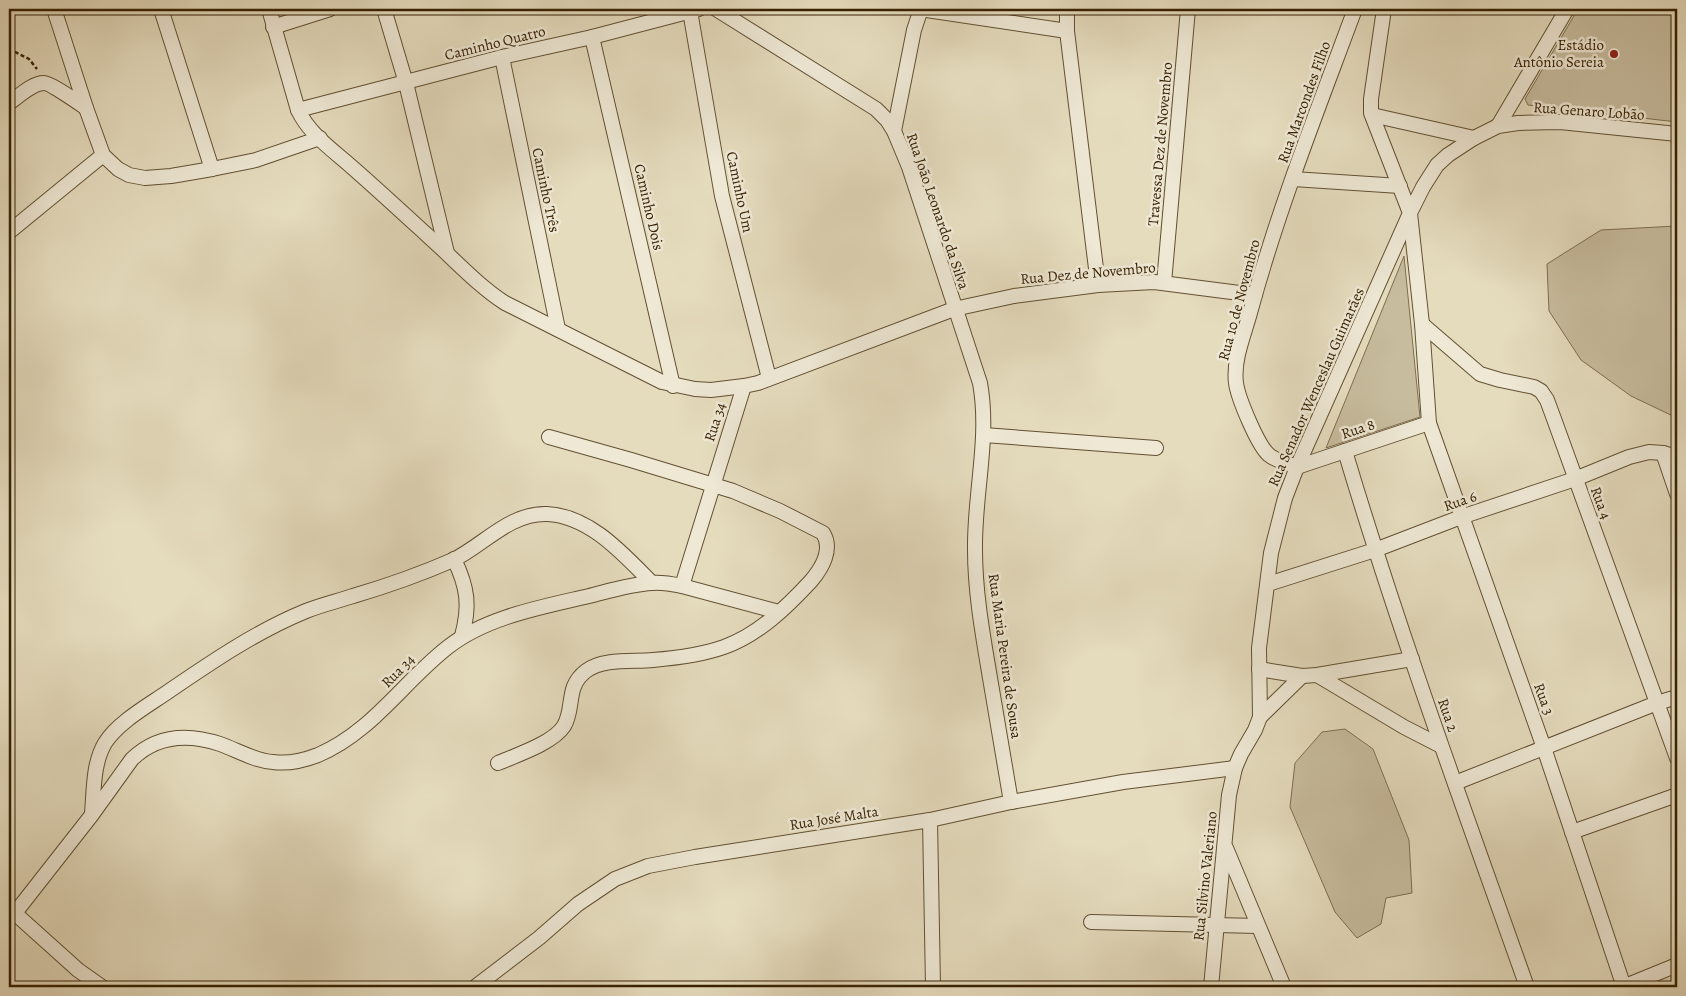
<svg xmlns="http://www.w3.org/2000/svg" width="1686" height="996" font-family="Alegreya,serif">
	<rect width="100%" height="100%" fill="#e5dcbe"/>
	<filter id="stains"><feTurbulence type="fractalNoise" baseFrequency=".004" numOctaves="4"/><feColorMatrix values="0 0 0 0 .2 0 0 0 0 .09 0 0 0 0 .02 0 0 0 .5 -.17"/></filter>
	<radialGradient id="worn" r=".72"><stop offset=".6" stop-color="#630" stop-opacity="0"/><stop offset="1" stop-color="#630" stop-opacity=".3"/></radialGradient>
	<g fill="#c7bc9e" stroke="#7f6e50">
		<path d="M1578,9H1677V122L1528,105L1525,99Z"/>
		<path d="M1677,226V418L1631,396L1581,360L1549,311L1547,264L1601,230Z"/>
		<path d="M1404,256L1420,417L1326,448Z"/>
		<path d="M1345,729L1373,749L1409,840L1412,893L1386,898L1381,924L1357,938L1335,912L1290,807L1295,763L1322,732Z"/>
	</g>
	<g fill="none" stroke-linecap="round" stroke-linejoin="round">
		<defs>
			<g id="street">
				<path d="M54,9L86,108L103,155L118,169L129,175L145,178L171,176L212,169L256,160L320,138"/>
				<path d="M161,9L212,169"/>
				<path d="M269,9L298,110C309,134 334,151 353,168C378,190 403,213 427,235C453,258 476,284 505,303L662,382L695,389L711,390L744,386L758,383L954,309L1014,296L1098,285L1154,282L1255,295"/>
				<path d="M384,9L406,83L447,253"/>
				<path d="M716,9L876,109L887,120L894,131L909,167L980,383C990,438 974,494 975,550C975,593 983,636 990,678C997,719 1004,761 1011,802"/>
				<path d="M920,9L1067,31"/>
				<path d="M1067,9V31L1098,285"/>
				<path d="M690,11L722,196L769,378"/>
				<path d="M273,27L330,9"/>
				<path d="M592,37L673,386"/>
				<path d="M502,57L558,329"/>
				<path d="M9,103C18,97 32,83 44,83C50,83 79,103 86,108"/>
				<path d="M298,110L502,57L592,37L699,9"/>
				<path d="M1372,115L1474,138"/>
				<path d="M1498,126L1567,9"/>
				<path d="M894,131L914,30L921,9"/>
				<path d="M1293,179L1400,186"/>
				<path d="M9,232L103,155"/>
				<path d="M1164,283L1188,9"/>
				<path d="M1422,324L1480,374L1500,380L1534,387L1541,391L1547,400L1554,419L1677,758"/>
				<path d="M984,435L1156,448"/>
				<path d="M1345,451C1399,632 1464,809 1527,987"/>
				<path d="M1663,453L1677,494"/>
				<path d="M1297,467C1288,463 1276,461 1269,455C1258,446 1238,398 1236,383C1233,360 1244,335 1250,313C1278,209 1318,109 1355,9"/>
				<path d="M1297,467L1429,423"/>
				<path d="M454,559C468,588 470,606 462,636"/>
				<path d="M1268,584L1375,550L1461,517L1575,479L1629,457L1649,452L1663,453L1677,457"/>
				<path d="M682,586L779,612"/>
				<path d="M1259,669L1302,676L1317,675L1412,659"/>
				<path d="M1317,675L1404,727L1441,746"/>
				<path d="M1260,717L1302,676"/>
				<path d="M498,763C517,755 553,743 564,726C575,707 565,687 586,671C603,658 633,662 653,660C677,658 701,655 724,647C758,635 787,607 811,581C822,568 833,549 823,533L780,511L733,491L631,460L549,437"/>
				<path d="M1455,783L1657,703L1677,697"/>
				<path d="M92,813C94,790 93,763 105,743C118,722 149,705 169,691C213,661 257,631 306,611C321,605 338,601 353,596C387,586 421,574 453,560C484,545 509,513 547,514C590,516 623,554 652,583"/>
				<path d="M930,820L933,987"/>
				<path d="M1572,832L1677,795"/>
				<path d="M1226,848L1284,987"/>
				<path d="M9,908L78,970L102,987"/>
				<path d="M15,913L91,816L132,759C157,735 187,733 220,744C237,750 255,761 273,762C287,764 305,760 318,755C372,732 403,682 448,647C486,617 542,607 589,596C609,591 631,584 652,583C662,582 672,584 682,586L744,386"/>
				<path d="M1091,922L1258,926"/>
				<path d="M475,987L539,938L578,904L615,879L648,866L695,857L930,820L1011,802L1123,782L1235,768"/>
				<path d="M1211,987L1229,795L1235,768L1241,754L1255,730L1260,717L1259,648L1271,553L1285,498L1297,467L1410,213L1371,113V99L1384,9"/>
				<path d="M1623,987L1677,965"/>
				<path d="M1624,987L1544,748L1429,423L1422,324L1410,213L1423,187L1437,165L1448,155L1474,138L1498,126L1518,123L1560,122L1677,134"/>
			</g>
		</defs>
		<use href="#street" stroke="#625031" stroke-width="16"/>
		<path stroke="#372102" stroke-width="2.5" stroke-dasharray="4 2.5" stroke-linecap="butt" d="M9,49L29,59L37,69"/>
		<use href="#street" stroke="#eee8d5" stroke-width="14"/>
	</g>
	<circle fill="#8f2418" stroke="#eee8d5" stroke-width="2" cx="1614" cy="54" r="5"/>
	<g text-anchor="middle" stroke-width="5" stroke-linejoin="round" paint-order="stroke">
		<g font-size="15" fill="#372102" stroke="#eee8d5">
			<text transform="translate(495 43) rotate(-14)" y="5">Caminho Quatro</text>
			<text transform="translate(1304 102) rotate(-70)" y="5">Rua Marcondes Filho</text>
			<text transform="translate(1589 111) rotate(4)" y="5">Rua Genaro Lobão</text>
			<text transform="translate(1160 144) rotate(-85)" y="5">Travessa Dez de Novembro</text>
			<text transform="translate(546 190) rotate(78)" y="5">Caminho Três</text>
			<text transform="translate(740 192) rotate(78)" y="5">Caminho Um</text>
			<text transform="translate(649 207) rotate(77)" y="5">Caminho Dois</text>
			<text transform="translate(938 211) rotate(71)" y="5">Rua João Leonardo da Silva</text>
			<text transform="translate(1088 273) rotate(-5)" y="5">Rua Dez de Novembro</text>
			<text transform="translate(1239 300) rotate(-75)" y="5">Rua 10 de Novembro</text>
			<text transform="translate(1316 387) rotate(-66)" y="5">Rua Senador Wenceslau Guimarães</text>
			<text transform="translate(715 422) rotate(-72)" y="5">Rua 34</text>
			<text transform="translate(1358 429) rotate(-18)" y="5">Rua 8</text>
			<text transform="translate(1460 501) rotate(-19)" y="5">Rua 6</text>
			<text transform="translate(1601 503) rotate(70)" y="5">Rua 4</text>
			<text transform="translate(1005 656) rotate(82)" y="5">Rua Maria Pereira de Sousa</text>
			<text transform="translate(398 671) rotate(-45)" y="5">Rua 34</text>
			<text transform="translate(1544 699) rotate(70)" y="5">Rua 3</text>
			<text transform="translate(1448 715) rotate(71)" y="5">Rua 2</text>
			<text transform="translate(834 818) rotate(-9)" y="5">Rua José Malta</text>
			<text transform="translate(1205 876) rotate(-84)" y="5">Rua Silvino Valeriano</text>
		</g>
		<g font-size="15" fill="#372102" stroke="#eee8d5" text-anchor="end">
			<text x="1604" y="50">Estádio<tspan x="1604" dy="17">Antônio Sereia</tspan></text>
		</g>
	</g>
	<rect width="1686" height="996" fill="none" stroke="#e5dcbe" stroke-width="30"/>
	<rect x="10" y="10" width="1666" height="976" fill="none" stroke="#372102" stroke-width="2.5"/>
	<rect x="15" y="15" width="1656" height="966" fill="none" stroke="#372102"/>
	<rect width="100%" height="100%" filter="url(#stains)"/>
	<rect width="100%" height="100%" fill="url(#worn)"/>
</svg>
